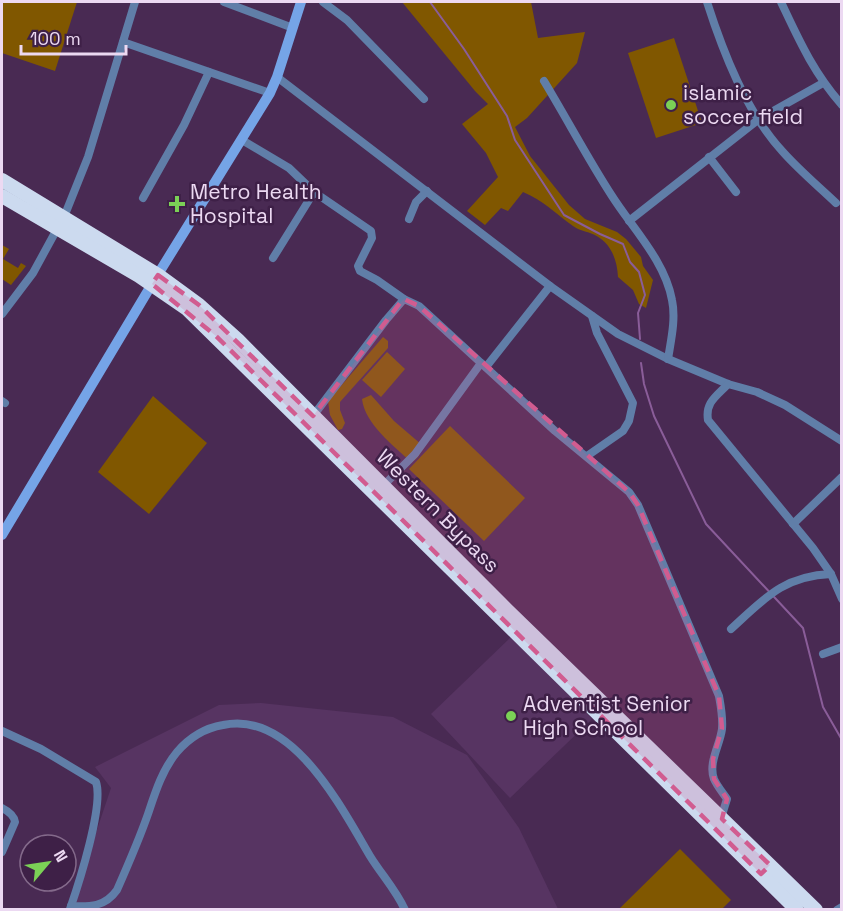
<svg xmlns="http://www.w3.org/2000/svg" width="843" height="911" font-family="'Space Grotesk',sans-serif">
	<rect width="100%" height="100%" fill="#492a53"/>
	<g fill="#573462">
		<path d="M512,636L592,719L510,798L431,714Z"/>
		<path d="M261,703L393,717L467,755L519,828L558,909L70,910L111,788L95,767L219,705Z"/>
	</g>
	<g fill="#805700">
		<path d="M2,2H77L55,71L2,53Z"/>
		<path d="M402,2H531L538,38L585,32L577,63L527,118L515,127L530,156L569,205L585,219L617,232L626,239L641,257L643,266L653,280L646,308L639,304L633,290L618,277C617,258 610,240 590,233C585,231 578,230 573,226C555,213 544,201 523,192L508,211L501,208L485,225L467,211L498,177L486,153L462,124L488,104L475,91Z"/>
		<path d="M674,38L702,123L656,138L628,53Z"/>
		<path d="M2,245L9,249L3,259L18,268L21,263L26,266L11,285L2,279Z"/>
		<path d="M383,337L388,341V348L340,402V410L345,423L342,429L338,430L330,415L328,401Z"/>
		<path d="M387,352L405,369L381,397L362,380Z"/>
		<path d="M371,395L394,421L422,445C421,452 419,459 411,462C393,445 365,424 362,399Z"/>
		<path d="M153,396L207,443L149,514L98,472Z"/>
		<path d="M450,426L525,498L484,541L409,469Z"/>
		<path d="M680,849L731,900L722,909H619Z"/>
	</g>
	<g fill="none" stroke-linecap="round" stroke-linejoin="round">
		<g stroke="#8a5d99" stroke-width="2">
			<path d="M430,2L464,49L507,116L515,140L564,215L600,234L623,244L630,262L639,272L645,295L638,313L640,339"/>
			<path d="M641,363L644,384L654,416L706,524L803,628L823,707L842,740"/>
		</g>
		<g stroke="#607ea8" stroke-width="8">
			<path d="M224,2L293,28"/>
			<path d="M323,2L347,20L424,99"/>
			<path d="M707,2C723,52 746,112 783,152C799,170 818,186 836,203"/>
			<path d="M781,2C799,40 813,72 842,105"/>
			<path d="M123,42L270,93"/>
			<path d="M277,77L550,286L618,334L668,359L728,384L757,392L785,405L842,441"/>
			<path d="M544,81C567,119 588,159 612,196C633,229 665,261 672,300C676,319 671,340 668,359"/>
			<path d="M242,140L289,168L314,192L371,231L372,238L358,266L360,271L377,280L404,299"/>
			<path d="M709,157L736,192"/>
			<path d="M143,198L184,125L209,72"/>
			<path d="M64,217L88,157L135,2"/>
			<path d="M409,219L416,202L427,191"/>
			<path d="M629,221L759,119L823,83"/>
			<path d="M273,258L314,192"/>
			<path d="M2,314L33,273L57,229"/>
			<path d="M486,367L550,286"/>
			<path d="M728,384C717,396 705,402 708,420L813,548L831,574L842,599"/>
			<path d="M2,401L5,403"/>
			<path d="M313,416L386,320L404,299L419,306L555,431L629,492L638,505L719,696C721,707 723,717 722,729C720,745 708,763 714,779C717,786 723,793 727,799L721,818"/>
			<path d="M587,456L623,431L629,421L633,403L597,333L592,316"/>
			<path d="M383,486L415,454L481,363"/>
			<path d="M793,524L842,477"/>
			<path d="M731,629C764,599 783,576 831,574"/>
			<path d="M823,654L842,647"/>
			<path d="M2,731L41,749L96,782C104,805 79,883 70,909"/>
			<path d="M2,808C8,811 14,815 15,822L2,852"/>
			<path d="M71,906C90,907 105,907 117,890C128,865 139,840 148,814C155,793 162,770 177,752C189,738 205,728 223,725C292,710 341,807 370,856C381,874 396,890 405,910"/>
			<path d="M837,910L842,907"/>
		</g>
		<path stroke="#75a4e7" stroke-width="10" d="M2,535L152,284L270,93L277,77L301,2"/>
		<g stroke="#ccdaef" stroke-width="14">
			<path d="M2,180L158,275L199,305L238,340L507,610L816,910"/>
			<path d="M2,196L139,276L187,309L797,910"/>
		</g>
	</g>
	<path fill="#d15c90" fill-opacity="0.2" stroke="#d15c90" stroke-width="4.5" stroke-dasharray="12 8" stroke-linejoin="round" d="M158,275L199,305L313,416L400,303L404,299L419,306L629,492L638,505L719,696L722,728L713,759L714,779L727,799L722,819L770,865L761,874L216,336L152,284Z"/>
	<g fill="#7bd156" stroke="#3e2047" stroke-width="2">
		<circle cx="671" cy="105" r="6"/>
		<path d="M174 195h6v6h6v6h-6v6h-6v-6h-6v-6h6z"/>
		<circle cx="511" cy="716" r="6"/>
	</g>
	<g text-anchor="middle" stroke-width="5" stroke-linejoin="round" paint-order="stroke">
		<g font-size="21" fill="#ecd9f2" stroke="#3e2047" text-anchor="start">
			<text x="683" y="100">islamic<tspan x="683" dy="24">soccer field</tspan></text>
			<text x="190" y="199">Metro Health<tspan x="190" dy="24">Hospital</tspan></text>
			<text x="523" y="711">Adventist Senior<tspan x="523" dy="24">High School</tspan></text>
		</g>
		<g font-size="21" fill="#ecd9f2" stroke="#3e2047">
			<text transform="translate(438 511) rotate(45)" y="7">Western Bypass</text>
		</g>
	</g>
	<rect width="843" height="911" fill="none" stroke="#ecd9f2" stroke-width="6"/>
	<g transform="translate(48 863) rotate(61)"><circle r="28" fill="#3e2047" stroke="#846a8b" stroke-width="1.5"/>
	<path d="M0-4.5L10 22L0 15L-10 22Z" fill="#7bd156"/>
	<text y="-9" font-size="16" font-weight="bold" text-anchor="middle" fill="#ecd9f2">N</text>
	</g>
	<path d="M21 45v9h105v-9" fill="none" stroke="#ecd9f2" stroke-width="3"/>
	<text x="30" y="45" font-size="18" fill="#ecd9f2" stroke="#3e2047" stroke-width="4.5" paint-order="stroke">100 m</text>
</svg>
